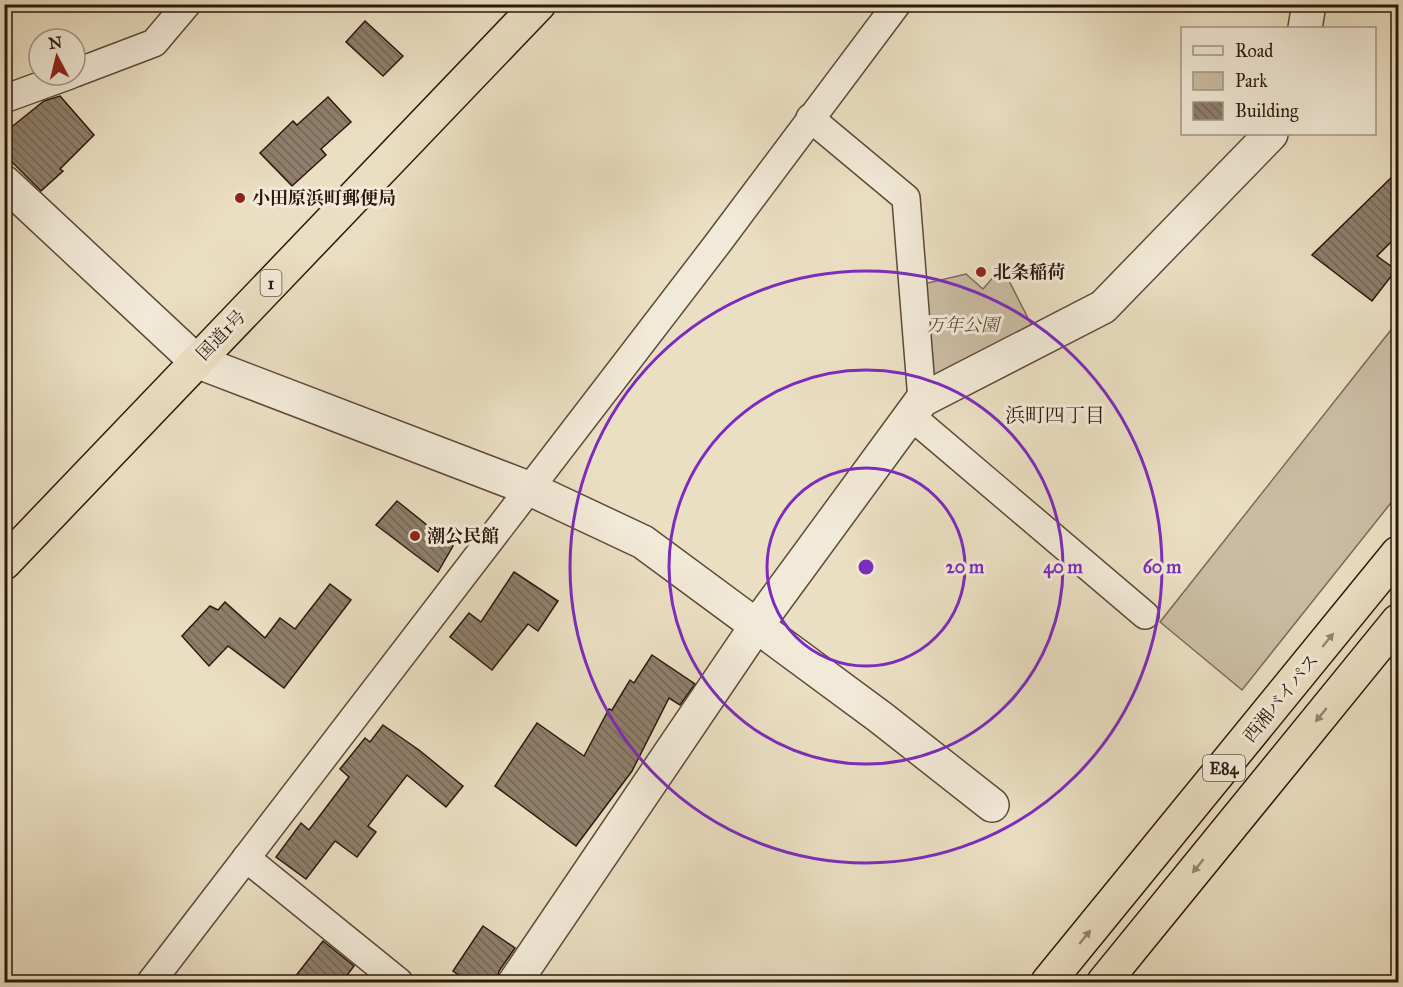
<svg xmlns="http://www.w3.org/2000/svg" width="1403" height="987" font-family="'IM FELL Great Primer','Noto Serif JP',serif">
	<defs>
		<pattern id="building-back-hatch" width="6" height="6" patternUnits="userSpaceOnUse" patternTransform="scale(1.5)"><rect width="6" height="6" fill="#8f7f6c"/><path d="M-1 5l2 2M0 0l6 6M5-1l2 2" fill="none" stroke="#756757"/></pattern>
	</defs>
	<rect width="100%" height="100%" fill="#ebdfc3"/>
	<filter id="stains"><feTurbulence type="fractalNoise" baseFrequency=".00333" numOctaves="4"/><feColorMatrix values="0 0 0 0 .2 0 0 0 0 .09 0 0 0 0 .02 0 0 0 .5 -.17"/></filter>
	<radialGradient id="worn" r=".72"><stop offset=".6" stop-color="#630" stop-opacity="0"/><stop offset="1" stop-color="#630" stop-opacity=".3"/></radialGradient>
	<g fill="#cbbda4" stroke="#7c6a58" stroke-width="1.5">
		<path d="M1002,267L1036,334L928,389L919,285L966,274L983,289Z"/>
		<path d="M1398,321V494L1242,690L1160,622Z"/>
	</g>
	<g fill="url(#building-back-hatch)" stroke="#2c180d" stroke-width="1.5">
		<path d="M365,21L403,56L383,76L346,42Z"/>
		<path d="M60,96L94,135L60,169L63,171L41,191L4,154V133L44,101Z"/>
		<path d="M328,97L351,122L321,149L326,155L292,186L260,153L293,121L297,125Z"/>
		<path d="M1398,171V235L1377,256L1396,270L1372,301L1312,255Z"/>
		<path d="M397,501L453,546L438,572L376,525Z"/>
		<path d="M514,572L558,601L538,631L528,624L492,670L450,637L469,613L481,622Z"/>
		<path d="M330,584L351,600L284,688L228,646L209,666L182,636L210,606L218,610L225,602L265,638L280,618L295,629Z"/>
		<path d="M652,655L695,684L680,705L669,698L632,771L576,846L495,786L537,723L584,756L609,709L612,710L630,680L634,683Z"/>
		<path d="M383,725L419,750L463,786L446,807L407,775L368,826L376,832L357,857L335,841L306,879L276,857L301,823L309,830L349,777L340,769L365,738L370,742Z"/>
		<path d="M483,926L515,948L499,971L497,982H469L453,971Z"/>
		<path d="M323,941L354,966L342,982H291Z"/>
	</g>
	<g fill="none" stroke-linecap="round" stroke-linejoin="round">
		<defs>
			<g id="minor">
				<path d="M75,73L154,43L187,4"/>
				<path d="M4,99L70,75"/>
				<path d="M810,118L906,198L922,400"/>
				<path d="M912,417L1145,615"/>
				<path d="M246,858L399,982"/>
				<path d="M151,982L718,243L897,4"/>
			</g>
			<g id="tertiary">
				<path d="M1305,28L1309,4"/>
				<path d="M4,182L196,361L528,488L643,542L880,717L992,805"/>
				<path d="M515,982L757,625L922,400L1103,307L1271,134"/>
			</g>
			<path id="trunk" d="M4,563L539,4"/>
			<g id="motorway">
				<path d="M1048,982L1398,553"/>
				<path d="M1104,982L1398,621"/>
			</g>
		</defs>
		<use href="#minor" stroke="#5c4a3a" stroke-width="30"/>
		<use href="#tertiary" stroke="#5c4a3a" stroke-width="36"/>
		<use href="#trunk" stroke="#2c180d" stroke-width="36"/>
		<use href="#motorway" stroke="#2c180d" stroke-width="36"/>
		<use href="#minor" stroke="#f2ead8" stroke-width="27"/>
		<use href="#tertiary" stroke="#f2ead8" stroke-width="33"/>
		<use href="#trunk" stroke="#ebdfc3" stroke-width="33"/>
		<use href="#motorway" stroke="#ebdfc3" stroke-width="33"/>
	</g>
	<defs><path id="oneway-solid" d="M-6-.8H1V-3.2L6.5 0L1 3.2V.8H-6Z" transform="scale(1.5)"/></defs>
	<g fill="#958571">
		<use href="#oneway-solid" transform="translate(1328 640) rotate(-51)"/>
		<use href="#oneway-solid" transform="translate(1321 715) rotate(129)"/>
		<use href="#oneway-solid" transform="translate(1198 866) rotate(129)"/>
		<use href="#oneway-solid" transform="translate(1085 937) rotate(-51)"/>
	</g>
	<g fill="none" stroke="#7b2cbf" stroke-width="3">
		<circle cx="866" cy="567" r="99"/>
		<circle cx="866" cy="567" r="197"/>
		<circle cx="866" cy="567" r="296"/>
	</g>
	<g fill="#8f2418" stroke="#f2ead8" stroke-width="2">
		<circle cx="240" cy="198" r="6"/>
		<circle cx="981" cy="272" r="6"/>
		<circle cx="415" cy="536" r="6"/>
	</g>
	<g text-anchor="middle" stroke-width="6" stroke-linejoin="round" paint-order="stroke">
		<g fill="#f2ead8" stroke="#67574a" stroke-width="1.5">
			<rect x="260.5" y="270" width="21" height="26" rx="4.5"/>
			<rect x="1203" y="755" width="42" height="26" rx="4.5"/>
		</g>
		<g font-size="16" font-weight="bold" fill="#2c180d">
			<text x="271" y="289">1</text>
			<text x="1224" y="774">E84</text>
		</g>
		<g font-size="18" font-weight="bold" fill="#2c180d" stroke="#f2ead8" text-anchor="start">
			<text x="252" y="204">小田原浜町郵便局</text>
			<text x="993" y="278">北条稲荷</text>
			<text x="427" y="542">潮公民館</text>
		</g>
		<g font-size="18" font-style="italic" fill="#5c4a3a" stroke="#f2ead8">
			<text x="963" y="331">万年公園</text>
		</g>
		<g font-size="18" fill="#2c180d" stroke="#f2ead8">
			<text transform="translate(221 335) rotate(-46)" y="6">国道1号</text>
			<text transform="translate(1281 698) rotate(-51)" y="6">西湘バイパス</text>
		</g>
		<g font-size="20" fill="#2c180d" stroke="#f2ead8">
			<text x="1055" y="422">浜町四丁目</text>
		</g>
	</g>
	<circle cx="866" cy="567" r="9" fill="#7b2cbf" stroke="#f2ead8" stroke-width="3"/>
	<g font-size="18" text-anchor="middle" font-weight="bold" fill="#7b2cbf" stroke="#f2ead8" stroke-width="6" stroke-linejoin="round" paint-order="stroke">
		<text x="965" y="573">20 m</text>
		<text x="1063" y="573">40 m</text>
		<text x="1162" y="573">60 m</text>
	</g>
	<rect width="1403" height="987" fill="none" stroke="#ebdfc3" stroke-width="24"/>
	<rect x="6" y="6" width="1391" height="975" fill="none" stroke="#2c180d" stroke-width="3"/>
	<rect x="12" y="12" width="1379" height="963" fill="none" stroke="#2c180d" stroke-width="1.5"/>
	<rect x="1181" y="27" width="195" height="108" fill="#f2ead8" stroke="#a39687" stroke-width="1.5"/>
	<rect x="1193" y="46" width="30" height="9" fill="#f2ead8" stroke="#a39687" stroke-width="1.5"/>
	<text x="1235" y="57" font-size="18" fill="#2c180d">Road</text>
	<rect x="1193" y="72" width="30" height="18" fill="#cbbda4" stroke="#a39687" stroke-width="1.5"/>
	<text x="1235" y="87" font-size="18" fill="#2c180d">Park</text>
	<rect x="1193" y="102" width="30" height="18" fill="url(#building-back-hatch)" stroke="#a39687" stroke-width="1.5"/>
	<text x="1235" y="117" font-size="18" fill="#2c180d">Building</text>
	<g transform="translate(57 57) rotate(353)"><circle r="28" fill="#f2ead8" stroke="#a39687" stroke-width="1.5"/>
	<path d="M0-4.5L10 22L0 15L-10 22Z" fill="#8f2418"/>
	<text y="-9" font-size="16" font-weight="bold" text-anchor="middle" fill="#2c180d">N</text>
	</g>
	<rect width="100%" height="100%" filter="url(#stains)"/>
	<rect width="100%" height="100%" fill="url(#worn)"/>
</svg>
